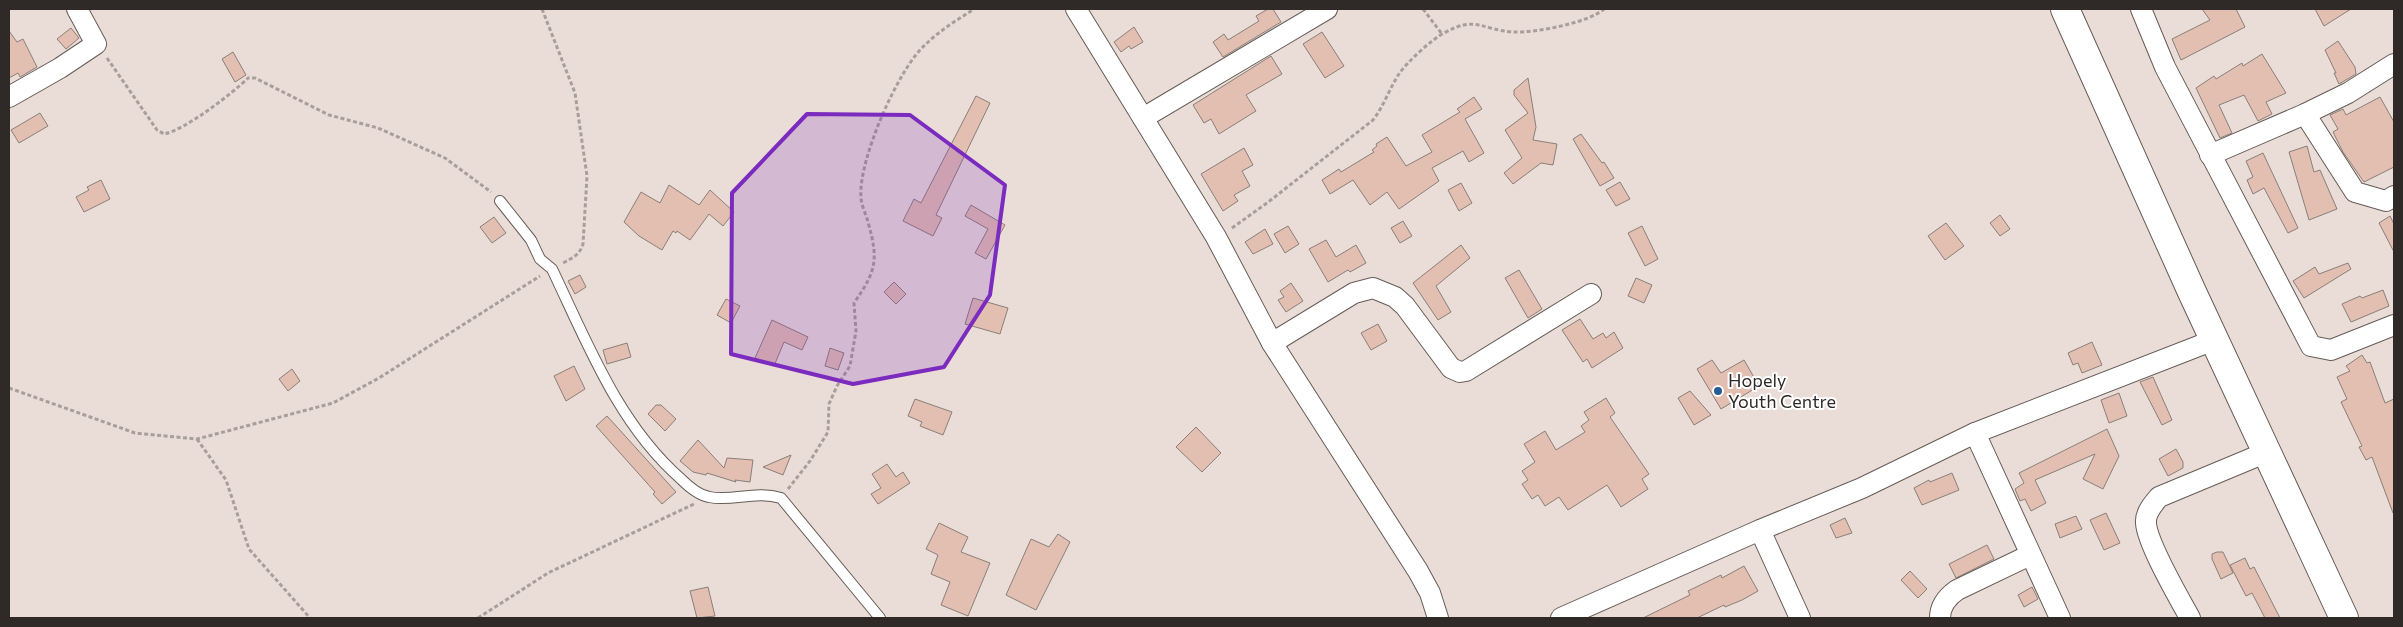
<svg xmlns="http://www.w3.org/2000/svg" width="2403" height="627" font-family="Commissioner,sans-serif">
	<rect width="100%" height="100%" fill="#eaddd8"/>
	<g fill="#e2bfb0" stroke="#8a7f7a">
		<path d="M1268,9H1273L1281,22L1223,57L1213,42L1224,34L1228,40L1259,21L1256,16Z"/>
		<path d="M2202,9H2236L2245,27L2181,60L2172,39L2210,20Z"/>
		<path d="M2315,9H2351L2324,26Z"/>
		<path d="M1134,27L1143,42L1131,49L1129,46L1121,52L1114,42Z"/>
		<path d="M71,28L79,38L66,49L57,39Z"/>
		<path d="M9,31L17,42L23,39L37,67L20,77L18,73L9,78Z"/>
		<path d="M1322,32L1344,66L1325,78L1303,44Z"/>
		<path d="M2338,41L2355,67L2356,74L2339,84L2334,73H2336L2325,50Z"/>
		<path d="M233,52L246,75L235,82L222,59Z"/>
		<path d="M2262,54L2286,93L2266,102L2272,114L2258,121L2244,95L2219,105L2232,133L2220,138L2196,88L2214,76L2216,79L2242,63L2243,66Z"/>
		<path d="M1271,56L1282,74L1246,95L1256,111L1219,134L1211,119L1204,123L1193,105Z"/>
		<path d="M1528,78L1536,127L1533,140L1557,144L1553,165L1541,163L1513,184L1504,173L1522,158L1505,130L1528,113L1514,95V90Z"/>
		<path d="M976,96L990,103L936,215L942,218L933,236L903,221L914,199L921,203Z"/>
		<path d="M1474,97L1482,109L1465,119L1484,153L1469,162L1463,151L1432,168L1439,181L1399,209L1387,192L1370,205L1353,180L1330,194L1322,180L1339,169L1341,172L1374,152L1372,150L1377,146L1376,144L1387,137L1406,166L1432,152L1422,135L1460,112L1457,109Z"/>
		<path d="M2380,97L2394,122V167L2364,182L2343,152L2333,132L2338,129L2330,115L2343,109L2346,115Z"/>
		<path d="M40,113L48,126L19,143L11,130Z"/>
		<path d="M1581,134L1602,163L1604,162L1614,178L1600,186L1573,139Z"/>
		<path d="M2307,146L2314,172L2320,170L2337,209L2309,220L2289,152Z"/>
		<path d="M1244,148L1253,165L1242,171L1250,186L1234,195L1238,201L1223,211L1201,174Z"/>
		<path d="M2263,153L2298,228L2288,233L2264,188L2253,194L2247,180L2253,177L2246,161Z"/>
		<path d="M101,180L110,199L84,212L76,197L89,190L87,187Z"/>
		<path d="M1620,182L1630,199L1616,206L1606,190Z"/>
		<path d="M1461,183L1472,203L1459,211L1448,190Z"/>
		<path d="M669,185L699,205L710,190L734,212L723,226L709,214L690,240L677,231L676,233L673,231L662,250L639,236L624,222L641,192L660,203Z"/>
		<path d="M971,205L1005,225L986,259L975,253L988,229L965,216Z"/>
		<path d="M2000,215L2010,229L2000,236L1990,223Z"/>
		<path d="M2390,216L2394,224V252L2379,223Z"/>
		<path d="M494,217L506,233L492,243L480,227Z"/>
		<path d="M1403,221L1412,236L1400,243L1391,228Z"/>
		<path d="M1946,223L1964,246L1945,260L1928,236Z"/>
		<path d="M1288,226L1299,244L1285,253L1274,234Z"/>
		<path d="M1642,226L1658,259L1645,266L1628,233Z"/>
		<path d="M1265,229L1273,244L1253,254L1245,242Z"/>
		<path d="M1326,240L1336,257L1356,245L1366,263L1350,272L1348,270L1328,282L1309,249Z"/>
		<path d="M1461,245L1470,258L1436,286L1451,312L1438,320L1413,283Z"/>
		<path d="M2348,263L2351,269L2304,298L2293,281L2315,267L2319,274Z"/>
		<path d="M1519,270L1542,309L1528,318L1505,278Z"/>
		<path d="M580,275L586,287L575,294L568,281Z"/>
		<path d="M1636,278L1652,285L1644,303L1628,296Z"/>
		<path d="M894,282L906,294L896,304L884,292Z"/>
		<path d="M1291,283L1303,301L1286,312L1278,300L1284,297L1280,291Z"/>
		<path d="M2383,290L2389,306L2351,322L2342,304L2360,296L2362,298Z"/>
		<path d="M973,298L1008,308L1000,334L965,324Z"/>
		<path d="M726,299L740,306L731,323L717,315Z"/>
		<path d="M1580,319L1593,339L1603,333L1606,338L1614,332L1623,348L1592,368L1587,359L1583,362L1562,330Z"/>
		<path d="M772,320L808,337L802,350L784,342L774,366L755,358Z"/>
		<path d="M1378,324L1387,341L1371,350L1361,333Z"/>
		<path d="M2092,342L2102,365L2082,373L2078,363L2073,365L2068,353Z"/>
		<path d="M627,343L631,357L607,364L603,350Z"/>
		<path d="M830,348L844,353L838,370L825,366Z"/>
		<path d="M2362,355L2367,363L2370,362L2385,403L2394,399V512L2393,513L2372,457L2366,460L2359,447L2362,446L2341,402L2347,399L2337,377L2350,371L2346,366Z"/>
		<path d="M1712,360L1721,373L1744,360L1759,386L1721,409L1697,369Z"/>
		<path d="M574,366L585,389L566,401L554,376Z"/>
		<path d="M292,369L300,381L288,391L279,379Z"/>
		<path d="M2153,377L2172,420L2162,425L2140,382Z"/>
		<path d="M1690,391L1711,415L1694,425L1678,398Z"/>
		<path d="M2119,393L2127,416L2109,423L2101,400Z"/>
		<path d="M1606,398L1615,413L1610,417L1649,474L1642,479L1648,489L1621,507L1607,485L1568,510L1559,497L1545,506L1538,495L1532,499L1522,484L1528,480L1522,471L1535,462L1524,444L1545,431L1556,450L1585,432L1581,426L1589,420L1584,412Z"/>
		<path d="M915,399L952,412L943,435L920,426L922,422L908,416Z"/>
		<path d="M656,405H661L676,419L665,431L648,414Z"/>
		<path d="M607,416L676,492L662,504L653,494L655,492L596,426Z"/>
		<path d="M1196,427L1221,453L1202,472L1176,447Z"/>
		<path d="M2107,429L2119,456L2103,489L2083,479L2095,454L2035,480L2046,503L2031,511L2025,499L2020,501L2015,489L2024,483L2019,473Z"/>
		<path d="M698,440L724,468L727,458L753,460L750,482L735,480L736,482L707,473L706,475L693,472L680,461Z"/>
		<path d="M2176,449L2183,462V468L2168,476L2159,459Z"/>
		<path d="M791,455L783,475L763,467Z"/>
		<path d="M887,464L896,477L903,472L910,483L878,504L871,494L881,488L872,474Z"/>
		<path d="M1952,473L1959,490L1922,505L1914,488L1929,480L1930,482Z"/>
		<path d="M2106,513L2120,543L2104,550L2090,520Z"/>
		<path d="M2076,516L2082,529L2060,538L2055,524Z"/>
		<path d="M1845,518L1852,533L1836,538L1830,525Z"/>
		<path d="M939,523L968,537L961,552L990,563L968,616L941,605L950,582L931,574L938,555L926,549Z"/>
		<path d="M1058,534L1070,542L1036,610L1006,595L1031,539L1049,547Z"/>
		<path d="M1987,545L1994,559L1956,578L1949,564Z"/>
		<path d="M2217,552H2223L2233,573L2221,579L2212,559V554Z"/>
		<path d="M2245,558L2250,569L2254,567L2280,618H2265L2252,593L2246,596L2230,565Z"/>
		<path d="M1744,566L1758,591L1742,600L1725,607L1724,605L1697,618H1643L1690,595L1688,591L1721,575L1722,578Z"/>
		<path d="M1910,571L1927,589L1918,598L1901,580Z"/>
		<path d="M708,587L715,616L697,618L690,591Z"/>
		<path d="M2032,587L2038,599L2024,607L2018,595Z"/>
	</g>
	<g fill="none" stroke-linecap="round" stroke-linejoin="round">
		<defs>
			<path id="service" d="M500,201L531,240L540,259L552,269C587,342 618,424 681,479C688,486 698,495 709,497C733,502 754,490 781,498L880,618"/>
			<g id="minor">
				<path d="M1076,9L1216,237L1272,343L1418,571L1430,593L1438,618"/>
				<path d="M2141,9L2165,67L2311,346L2331,350L2394,325"/>
				<path d="M9,97L60,68L96,44L77,9"/>
				<path d="M2305,114L2355,192L2386,201L2394,196"/>
				<path d="M1143,118L1327,9"/>
				<path d="M2210,155L2305,114L2348,93L2394,64"/>
				<path d="M1272,343L1354,293L1373,288L1395,297L1405,306L1451,368L1460,372L1466,371L1591,294"/>
				<path d="M1760,530L1800,618"/>
				<path d="M1561,618L1760,530L1862,488L1975,433"/>
				<path d="M1940,618C1940,606 1947,597 1957,590L2030,555"/>
				<path d="M2060,618L1975,433L2214,340"/>
				<path d="M2190,618C2179,598 2147,543 2146,523C2145,513 2153,504 2159,497L2267,452"/>
			</g>
			<path id="secondary" d="M2065,9L2192,292L2344,618"/>
		</defs>
		<use href="#service" stroke="#665b57" stroke-width="12"/>
		<use href="#minor" stroke="#665b57" stroke-width="22"/>
		<use href="#secondary" stroke="#665b57" stroke-width="30"/>
		<g stroke="#a89e9a" stroke-width="3" stroke-dasharray="4 2.5" stroke-linecap="butt">
			<path d="M542,9L575,93L587,176L583,244C580,255 572,258 563,263"/>
			<path d="M1423,9L1442,34"/>
			<path d="M107,58L157,130L164,134C185,130 233,93 248,78H255L329,115L378,128L445,158L491,192"/>
			<path d="M1232,228L1267,203L1373,120C1384,106 1389,89 1399,74C1407,62 1431,40 1444,33C1476,15 1482,30 1513,32C1535,33 1588,23 1604,9"/>
			<path d="M9,388L135,433L197,439L333,403L379,378L540,276"/>
			<path d="M197,439L226,480L249,549L310,618"/>
			<path d="M788,489L810,461L828,432L829,404L837,386L850,366L856,331L854,303C876,271 879,261 868,222C866,214 861,205 861,197C858,161 898,69 925,45C939,31 957,20 974,9"/>
			<path d="M478,618L548,573L694,504"/>
		</g>
		<use href="#service" stroke="#fff" stroke-width="10"/>
		<use href="#minor" stroke="#fff" stroke-width="20"/>
		<use href="#secondary" stroke="#fff" stroke-width="28"/>
	</g>
	<path fill="#7b2cbf" fill-opacity="0.2" stroke="#7b2cbf" stroke-width="4" stroke-linejoin="round" d="M807,114L910,115L1005,185L990,295L944,367L853,384L731,354L732,193Z"/>
	<circle fill="#265b94" stroke="#fff" stroke-width="2" cx="1718" cy="391" r="5"/>
	<g text-anchor="middle" stroke-width="4" stroke-linejoin="round" paint-order="stroke">
		<g font-size="18" fill="#2f2a28" stroke="#fff" text-anchor="start">
			<text x="1728" y="387">Hopely<tspan x="1728" dy="21">Youth Centre</tspan></text>
		</g>
	</g>
	<rect width="2403" height="627" fill="none" stroke="#2f2a28" stroke-width="20"/>
</svg>
